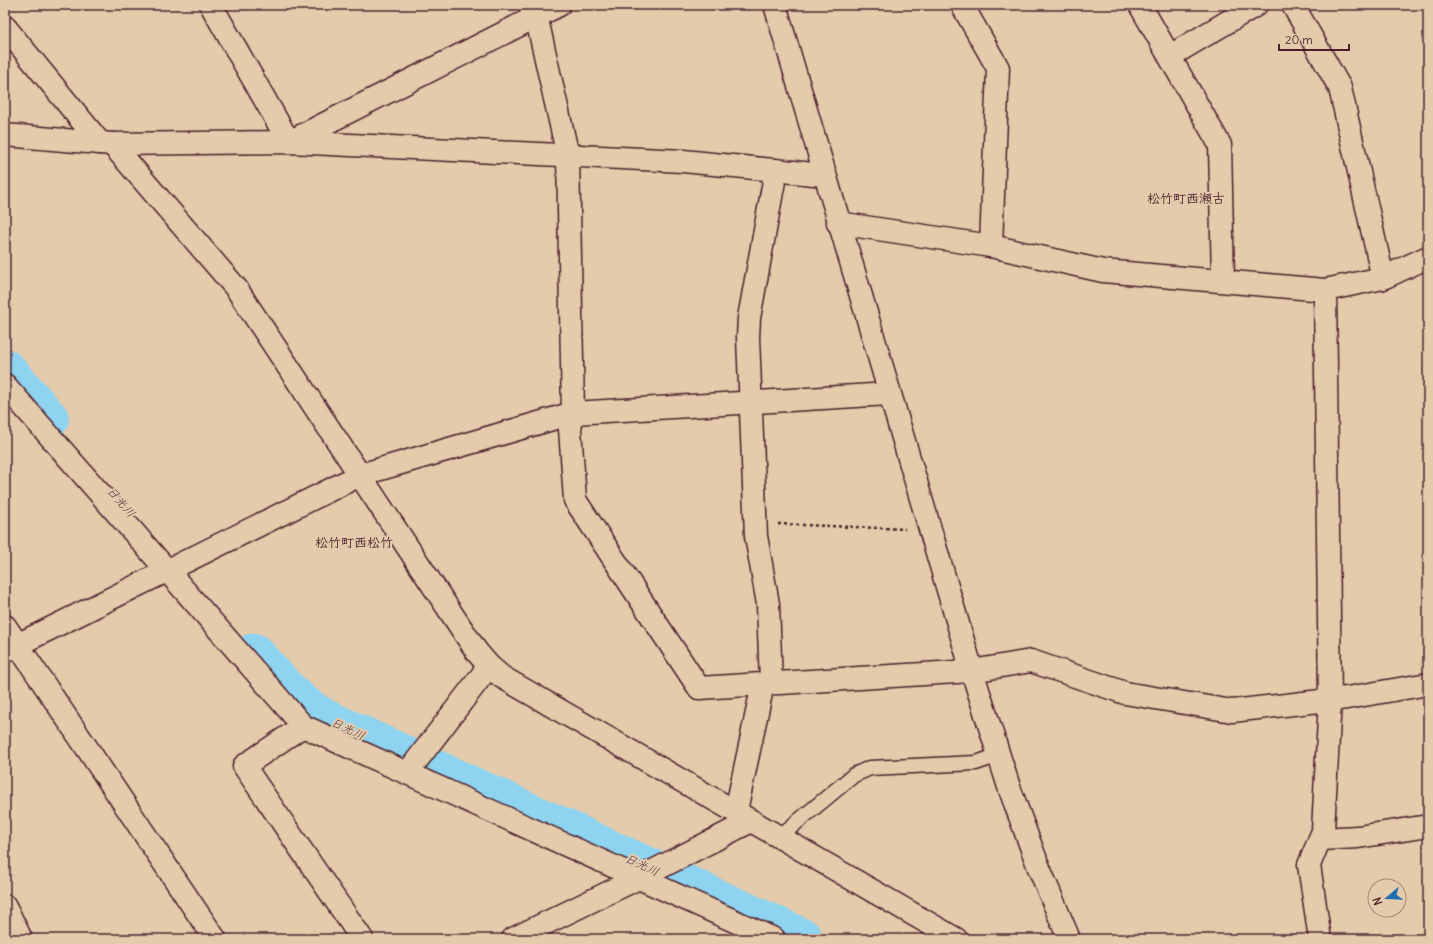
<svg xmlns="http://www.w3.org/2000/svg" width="1433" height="944" font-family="Delius,'Klee One',sans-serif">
	<rect width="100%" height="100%" fill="#e4cbac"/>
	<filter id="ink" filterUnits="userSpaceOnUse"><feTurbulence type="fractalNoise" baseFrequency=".025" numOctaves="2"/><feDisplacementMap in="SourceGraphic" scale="8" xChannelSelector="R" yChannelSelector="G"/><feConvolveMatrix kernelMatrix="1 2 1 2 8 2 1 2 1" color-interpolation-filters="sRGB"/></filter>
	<g filter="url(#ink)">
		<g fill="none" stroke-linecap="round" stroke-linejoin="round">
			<g stroke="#8ed3ef" stroke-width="42">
				<path d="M5,370L48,419"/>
				<path d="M254,654C275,678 294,703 323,719L802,939"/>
			</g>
			<defs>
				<path id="lane" d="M779,837L854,775L870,768L976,763L999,755"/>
				<g id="street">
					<path d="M211,5L289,142L559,5"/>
					<path d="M530,5L536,15L568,156L573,413L570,429L575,500L699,688L972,671L1031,661L1125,693L1232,711L1347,698L1428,684"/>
					<path d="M962,5L998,68L991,246"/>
					<path d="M1140,5L1220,145L1223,280"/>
					<path d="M1293,5L1340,88L1383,278"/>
					<path d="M5,27L100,143"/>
					<path d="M1170,56L1256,5"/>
					<path d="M5,135L112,144L289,142L683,161L824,175"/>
					<path d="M112,144L236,288L477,652L489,666L502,677L956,939"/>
					<path d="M838,223L991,246L1103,271L1325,290L1383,278L1428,257"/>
					<path d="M5,385L303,726L774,939"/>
					<path d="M5,626L215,939"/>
					<path d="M5,651L360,475L573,413L889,394"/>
					<path d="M771,683L768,604L756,536L748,337L749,318L776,170"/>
					<path d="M303,726L244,766L362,939"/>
					<path d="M408,772L489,666"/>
					<path d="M736,811L763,684"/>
					<path d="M1320,839L1358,837L1428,826"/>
					<path d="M5,906L21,939"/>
					<path d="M513,939L657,869L751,821"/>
					<path d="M1320,939L1309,865L1323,831L1330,700L1325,290"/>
				</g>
				<path id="secondary" d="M775,5L972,671L1009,787L1039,868L1069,939"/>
			</defs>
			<use href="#lane" stroke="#4a1f2b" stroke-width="17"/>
			<use href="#street" stroke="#4a1f2b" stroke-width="25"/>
			<use href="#secondary" stroke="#4a1f2b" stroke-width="25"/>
			<path stroke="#4a1f2b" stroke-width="2.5" stroke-dasharray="3 3" stroke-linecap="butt" d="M778,524L905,529"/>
			<use href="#lane" stroke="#e4cbac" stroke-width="14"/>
			<use href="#street" stroke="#e4cbac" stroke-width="22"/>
			<use href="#secondary" stroke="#e4cbac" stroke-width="22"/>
		</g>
	</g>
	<g text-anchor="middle" stroke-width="4" stroke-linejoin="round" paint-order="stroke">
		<g font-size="12" font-style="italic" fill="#51313f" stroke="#e4cbac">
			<text transform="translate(121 502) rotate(49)" y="4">日光川</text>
			<text transform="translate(348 729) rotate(25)" y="4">日光川</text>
			<text transform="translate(642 865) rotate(25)" y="4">日光川</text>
		</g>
		<g font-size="13" font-weight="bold" fill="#4a1f2b" stroke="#e4cbac">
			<text x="1186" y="203">松竹町西瀬古</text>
			<text x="354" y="547">松竹町西松竹</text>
		</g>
	</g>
	<rect width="1433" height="944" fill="none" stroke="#e4cbac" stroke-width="20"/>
	<rect x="10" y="10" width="1413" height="924" fill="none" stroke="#4a1f2b" stroke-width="1.5" filter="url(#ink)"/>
	<g transform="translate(1387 898) rotate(251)"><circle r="19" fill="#e4cbac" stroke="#a68678"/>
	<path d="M0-3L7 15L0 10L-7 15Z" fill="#1f6fb2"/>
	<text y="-6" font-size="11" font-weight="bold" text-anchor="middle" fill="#4a1f2b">N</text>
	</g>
	<path d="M1279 44v6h70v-6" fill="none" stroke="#4a1f2b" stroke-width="2"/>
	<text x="1285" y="44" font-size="12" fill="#4a1f2b" stroke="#e4cbac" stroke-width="3" paint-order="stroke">20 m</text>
</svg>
